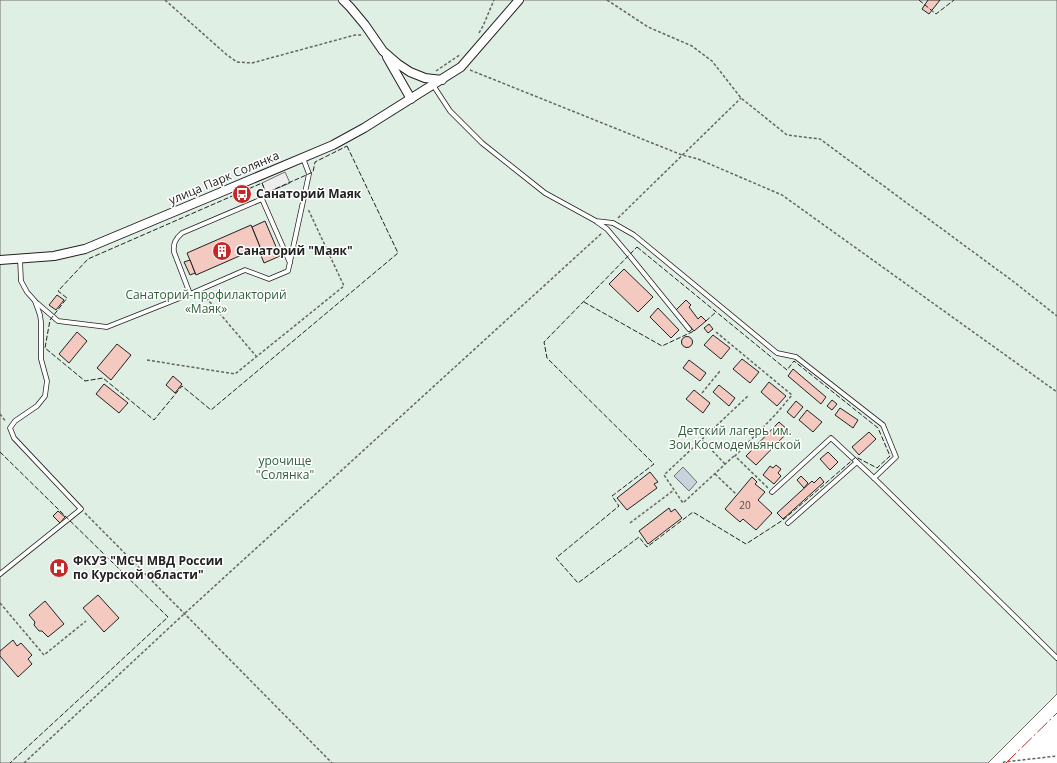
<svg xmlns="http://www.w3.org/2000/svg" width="1057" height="763" font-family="'Open Sans',sans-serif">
	<rect width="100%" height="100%" fill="#fff"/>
	<path fill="#e0efe3" stroke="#6f6f6f" d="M0,0H1057V694L988,763H0Z"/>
	<path fill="#ededed" stroke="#6f6f6f" d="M285,172L290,183L266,193L262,183Z"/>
	<path fill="#c7d3dd" stroke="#6f6f6f" d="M683,467L697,482L689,491L674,476Z"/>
	<g fill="#f3c9c0" stroke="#222">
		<path d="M928,0H940L929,14L922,9Z"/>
		<path d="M265,221L280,256L264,263L258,248L260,247L252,227Z"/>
		<path d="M251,225L260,247L196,275L187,253Z"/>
		<path d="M190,260L195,273L190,275L184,262Z"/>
		<path d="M624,269L653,297L638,312L609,284Z"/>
		<path d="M57,295L64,300L56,310L49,305Z"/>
		<path d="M686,300L691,305L689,307L698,319L701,316L706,321L694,331L676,310Z"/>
		<path d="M658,308L679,330L671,338L650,317Z"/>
		<path d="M709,324L713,329L708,333L704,328Z"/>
		<path d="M77,332L87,341L69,363L59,354Z"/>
		<path d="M713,335L730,348L721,359L704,345Z"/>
		<circle cx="687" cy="342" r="5.5"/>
		<path d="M117,344L131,355L111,380L97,368Z"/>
		<path d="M742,359L759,372L750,383L733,369Z"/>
		<path d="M689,360L706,373L700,381L683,368Z"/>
		<path d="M793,369L826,397L821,404L788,376Z"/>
		<path d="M173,376L182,384L175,393L166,385Z"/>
		<path d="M769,382L786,396L777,406L761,392Z"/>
		<path d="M104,384L128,403L119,413L96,394Z"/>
		<path d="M719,385L735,398L729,406L713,392Z"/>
		<path d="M694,390L710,403L703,413L686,399Z"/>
		<path d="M832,400L837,404L832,410L827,406Z"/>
		<path d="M796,401L803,407L794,418L787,412Z"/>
		<path d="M840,408L858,420L853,428L835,415Z"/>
		<path d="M807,410L822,422L813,432L799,420Z"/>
		<path d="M779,422L789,431L756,465L746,456Z"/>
		<path d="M869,432L876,439L859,455L852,447Z"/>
		<path d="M828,452L838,462L830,470L820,459Z"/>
		<path d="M776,465L781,469L778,473L781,476L774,484L763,475L770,466L773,468Z"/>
		<path d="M650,472L658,482L654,484L657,488L627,510L617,498Z"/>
		<path d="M801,476L808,483L804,488L797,480Z"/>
		<path d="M752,477L757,482L755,484L765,492L758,500L772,513L756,530L743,519L740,522L725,509Z"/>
		<path d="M820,477L824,482L783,519L777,513L812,481L814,483Z"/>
		<path d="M669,508L671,512L675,509L682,518L648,544L639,531Z"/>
		<path d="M58,511L65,517L60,523L53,516Z"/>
		<path d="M98,595L119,618L104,632L83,608Z"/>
		<path d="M45,601L64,624L48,637L42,631H39L34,625L35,622L29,615Z"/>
		<path d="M13,640L17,646L21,643L32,655L28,659L32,664L18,677L0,656V651Z"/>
	</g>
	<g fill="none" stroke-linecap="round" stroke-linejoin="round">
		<defs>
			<g id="lane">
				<path d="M433,85L450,111L482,143L545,193L596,221L613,223L634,235L777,353L796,357L883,425L896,457L874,478"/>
				<path d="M597,222L607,229L629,255L689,329"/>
				<path d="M290,263L262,199L182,233C175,239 173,244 174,252L190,294L245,270L269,279L288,271L309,174L303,158"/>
				<path d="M37,303L58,321L107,327L190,294"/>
				<path d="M772,492L831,438L874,478L1057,658"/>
				<path d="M788,523L857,462"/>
				<path d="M0,574L81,509L14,438L10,428L15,421L37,406L45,396L47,381L41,359V322L40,315L35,301L27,292L21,281L20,259"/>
			</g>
			<g id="street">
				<path d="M343,0L350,7L365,25L383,51L398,64L410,72L425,78L442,80"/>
				<path d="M387,57L411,99"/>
				<path d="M0,260L54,256L85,249L219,193L333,145L364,128L461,67L519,0"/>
			</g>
		</defs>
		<use href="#lane" stroke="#222" stroke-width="5.5"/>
		<use href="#street" stroke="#222" stroke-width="10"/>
		<g stroke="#646464" stroke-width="1.5" stroke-dasharray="3 2" stroke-linecap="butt">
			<path d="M165,0L227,55L237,62L252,63L355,35H362"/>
			<path d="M607,0L648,27L692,46L712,61L741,98L787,135L820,139L1014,282L1057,316"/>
			<path d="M479,33L483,26L494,0"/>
			<path d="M470,70L682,155L698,159L782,195L1057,392"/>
			<path d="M436,71L461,54"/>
			<path d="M618,218L741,98"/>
			<path d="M203,294L256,356"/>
			<path d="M716,332L792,395L776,414L735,456L768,488"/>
			<path d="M147,360L235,374L344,286L308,209"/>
			<path d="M702,393L720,371"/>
			<path d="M0,414L6,422"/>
			<path d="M702,440L725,464"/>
			<path d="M734,456L683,503L664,475L749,395"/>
			<path d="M715,474L736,494"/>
			<path d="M85,513L332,763"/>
			<path d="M630,523L674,490"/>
			<path d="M0,603L44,655L86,621"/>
			<path d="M24,763L184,614L602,233"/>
			<path d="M1003,763L1004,762L1057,756"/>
		</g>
		<use href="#lane" stroke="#fff" stroke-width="4"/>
		<use href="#street" stroke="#fff" stroke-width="8"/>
		<g stroke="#222" stroke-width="1" stroke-dasharray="5 2" stroke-linecap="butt">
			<path d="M919,0L936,14L954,0"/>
			<path d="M347,146L398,253L211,410L182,386L154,420L103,378L85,381L45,348L50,320L67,298L58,291L88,259L262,183L266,193L313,172L315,162Z"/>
			<path d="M637,247L787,370L794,361L878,428L890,456L877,468L856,457L783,520L746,544L693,512L647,547L639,537L578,583L556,558L619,506L612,496L654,464L547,358L544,342Z"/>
			<path d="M584,302L662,346L694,331"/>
			<path d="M706,321L716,312"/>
			<path d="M0,452L168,617L10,763"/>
		</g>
		<path stroke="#c62828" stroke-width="1" stroke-dasharray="14 3 2 3" stroke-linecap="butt" d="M1006,763L1057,713"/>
	</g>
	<defs>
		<symbol id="bus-disc" viewBox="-11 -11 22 22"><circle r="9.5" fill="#c62828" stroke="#fff"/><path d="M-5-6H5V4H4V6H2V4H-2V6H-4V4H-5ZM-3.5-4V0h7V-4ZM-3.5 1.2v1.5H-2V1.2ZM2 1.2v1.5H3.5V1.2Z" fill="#fff"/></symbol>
		<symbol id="building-disc" viewBox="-11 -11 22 22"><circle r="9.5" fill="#c62828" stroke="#fff"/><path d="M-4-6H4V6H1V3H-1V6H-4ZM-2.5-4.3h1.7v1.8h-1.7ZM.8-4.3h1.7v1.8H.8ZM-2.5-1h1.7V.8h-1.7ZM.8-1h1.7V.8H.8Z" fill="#fff"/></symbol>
		<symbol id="hospital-disc" viewBox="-11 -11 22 22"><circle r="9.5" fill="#c62828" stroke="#fff"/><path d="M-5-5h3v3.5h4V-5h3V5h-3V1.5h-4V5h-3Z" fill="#fff"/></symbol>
	</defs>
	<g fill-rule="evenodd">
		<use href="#bus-disc" x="231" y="183" width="22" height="22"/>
		<use href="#building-disc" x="211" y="240" width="22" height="22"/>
		<use href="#hospital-disc" x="48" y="557" width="22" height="22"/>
	</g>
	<g text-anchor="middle" stroke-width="3" stroke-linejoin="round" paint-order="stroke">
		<g font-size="10" fill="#564c4a">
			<text x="745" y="509">20</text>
		</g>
		<g font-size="12" fill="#222" stroke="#fff">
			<text transform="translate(224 178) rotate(-23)" y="4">улица Парк Солянка</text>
		</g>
		<g font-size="12" font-weight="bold" fill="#222" stroke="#fff" text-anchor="start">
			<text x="256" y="198">Санаторий Маяк</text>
			<text x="236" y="255">Санаторий "Маяк"</text>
			<text x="73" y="565">ФКУЗ "МСЧ МВД России<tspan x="73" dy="14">по Курской области"</tspan></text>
		</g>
		<g font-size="12" fill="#2f5e38" stroke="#fff">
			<text x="206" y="299">Санаторий-профилакторий<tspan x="206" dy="14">«Маяк»</tspan></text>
			<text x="735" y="435">Детский лагерь им.<tspan x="735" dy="14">Зои Космодемьянской</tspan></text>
			<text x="285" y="465">урочище<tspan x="285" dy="14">"Солянка"</tspan></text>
		</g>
	</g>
</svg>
